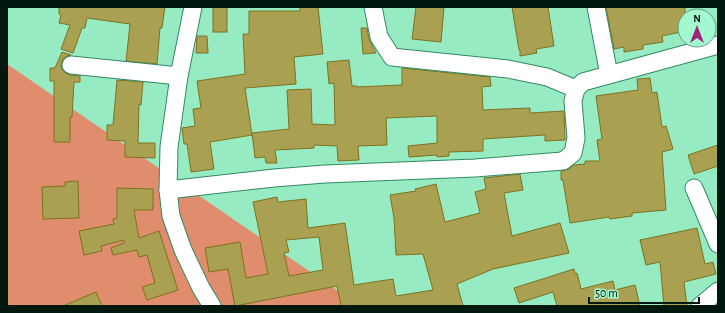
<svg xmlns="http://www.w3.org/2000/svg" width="725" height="313" font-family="'Alegreya Sans',sans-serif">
	<rect width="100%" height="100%" fill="#97ebc2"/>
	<path fill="#df8d6d" d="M7,64L360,306H7Z"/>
	<g fill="#aaa051" stroke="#7d7220" fill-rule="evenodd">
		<path d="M59,7H165L162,28H160L157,64L126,61L130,24L87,18L85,28H82L73,53L61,49L70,25L59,23L61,15L59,14Z"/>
		<rect x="213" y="7" width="14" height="25"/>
		<path d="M300,7H318L323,54L294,57L296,84L245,88L252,135L210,142L214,169L191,172L187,144H184L182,128L195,126L193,109L201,108L197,81L245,74L243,34H249V11H300Z"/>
		<path d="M416,7H444L441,42L412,39Z"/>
		<path d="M512,7H548L554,46L536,49L537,53L520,56V50H519Z"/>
		<path d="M606,7H685V31L662,36L663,42L643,45V49L624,52V47L614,49Z"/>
		<path d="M361,28H367L369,39L376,53L363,54Z"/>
		<path d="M197,36H207L208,53H196Z"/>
		<path d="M62,52L71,55L67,56L63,59L61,64L62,69L65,73L70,75L80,76V82H74L72,117H70V142H54V81H50V68H55Z"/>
		<path d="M349,60L352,86H357V87L402,85V68L490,77L491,86L482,87L483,110L530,108V113L564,111L565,140L545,141V135L483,139V151L449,152V156L437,157V155L409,157L408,146L437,143V116L386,118L387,145L358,146L359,160L338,161L337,146L314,145V148L275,150L277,163H266L265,157L255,158L252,133L289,129L287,90L311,89L312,124L335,125L334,83L329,84L327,62Z"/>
		<path d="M650,78L652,93L657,92L662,127L666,126L673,149L662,152L666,210L632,213V216L610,219L609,217L570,223L563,180H561V171L569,169L574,165L585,164V161H600L597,140L602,139L596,96L638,90L637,79Z"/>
		<path d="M117,80L143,82L141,105L139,104L138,143H155V158L125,157V141L107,140V125H113Z"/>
		<path d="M718,145V166L694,174L688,155Z"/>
		<path d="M520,174L523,190L504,193L512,236L560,223L569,253L493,269L457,284L463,306H341L337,286L235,306L228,269L209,272L205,248L240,242L246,278L268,274L253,202L277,197L278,202L306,199L308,228L345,223L354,285L393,279L396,296L433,290L423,254L396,255L394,218L390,195L416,191L415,189L436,184L445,222L480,213L475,192L486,189L484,178ZM319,237L323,270L289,276L284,253L289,252L286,240Z"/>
		<path d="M78,181L79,218L43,219L42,187L65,186V182Z"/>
		<path d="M117,188L153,189V210H134L139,238L159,231L178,290L147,300L142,287L155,283L147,255L139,257L137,250L113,255L111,248L124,243V240L101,246L102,251L84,255L79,231L114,224L113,219L117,218Z"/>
		<path d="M697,228L705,264L713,262L716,274L684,282L687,306H664L660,262L646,265L640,240Z"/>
		<path d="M574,269L575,274L577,273L581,289L613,281L615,290L635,285L640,306H557L553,292L519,303L514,288Z"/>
		<path d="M96,292L102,306H63Z"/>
	</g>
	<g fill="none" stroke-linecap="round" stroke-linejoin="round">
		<defs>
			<g id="minor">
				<path d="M193,7L179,76L169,147L168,190L171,216L183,250L201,288L212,306"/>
				<path d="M373,7L379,37L392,57L508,69L547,77L576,89"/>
				<path d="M596,7L609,75"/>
				<path d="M71,65L179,76"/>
				<path d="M694,188L718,244"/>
				<path d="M168,190L274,178L325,174L475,168L563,161L573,153L576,138L573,101L576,89L583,82L718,45"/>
				<path d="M700,306L718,291"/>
			</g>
		</defs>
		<use href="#minor" stroke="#338964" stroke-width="19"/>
		<use href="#minor" stroke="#fff" stroke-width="17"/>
	</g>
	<rect width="725" height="313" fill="none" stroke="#00180d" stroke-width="16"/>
	<g transform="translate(697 28)"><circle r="19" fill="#a4f8cf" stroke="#629e81"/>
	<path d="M0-3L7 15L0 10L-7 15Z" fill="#9d237b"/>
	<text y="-6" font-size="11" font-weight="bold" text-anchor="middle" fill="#00180d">N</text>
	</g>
	<path d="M589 297v6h110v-6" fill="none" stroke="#00180d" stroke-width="2"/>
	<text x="595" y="297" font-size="12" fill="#00180d" stroke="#a4f8cf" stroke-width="3" paint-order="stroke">50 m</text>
</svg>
